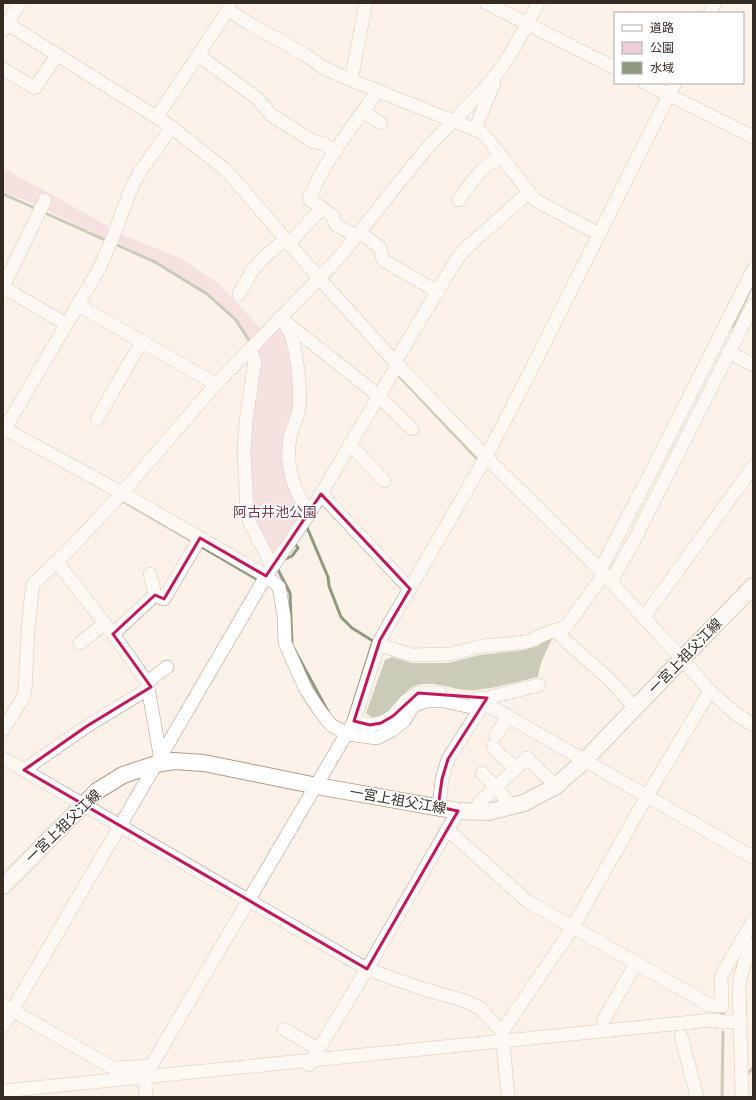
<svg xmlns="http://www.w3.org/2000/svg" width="756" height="1100" font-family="Montserrat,'Noto Sans JP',sans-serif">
	<rect width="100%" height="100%" fill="#fcf2e9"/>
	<g fill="#f0cdd8">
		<path d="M3,168L108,226L107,241L42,207L3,192Z"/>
		<path d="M116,232L180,258L218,283L265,333L280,317L298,379L289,459L309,514L272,566L247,514L253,346L226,311L207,294L155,262L112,240Z"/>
	</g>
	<path fill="#8f9b7f" d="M552,635L553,638C546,651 540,662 538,677C519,681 495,689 475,690C457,692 435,680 417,685C401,690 398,710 383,715C380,717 375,717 371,717L366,713L385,660L392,657L411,663H448L480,655L524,650L538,646Z"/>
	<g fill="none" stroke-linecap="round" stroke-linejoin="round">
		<g stroke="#8f9b7f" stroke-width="3">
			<path d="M3,194L37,209"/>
			<path d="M43,212L107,241"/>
			<path d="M117,245L155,262L207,294L236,320L250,342"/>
			<path d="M732,327L753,284"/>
			<path d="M399,376L479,461"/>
			<path d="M121,500L193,542"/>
			<path d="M306,525L328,577L329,586L341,617L352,628L373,641L346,727L332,719L292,645L290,593L277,568L283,560L292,556L298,548L294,542Z"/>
			<path d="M200,546L258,580"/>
			<path d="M721,1013H724"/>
			<path d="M747,1074L753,1068"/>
			<path d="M722,1097L723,1032"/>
		</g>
		<defs>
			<g id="minor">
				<path d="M486,3L615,68"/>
				<path d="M228,10L250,24L304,54L324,68L351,80L481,132L488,139L535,200L599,234"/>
				<path d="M710,13L715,3"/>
				<path d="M3,21L166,123L227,171L319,278L395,362L486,457L600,570L682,659L710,691L736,714L753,725"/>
				<path d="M3,30L20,3"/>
				<path d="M198,55L258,99L271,115L314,142L322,143L336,151"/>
				<path d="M3,69L35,88L57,55"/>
				<path d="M351,80L366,3"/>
				<path d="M645,83L753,137"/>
				<path d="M363,112L381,123"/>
				<path d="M157,117L228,10L230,3"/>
				<path d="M475,129L494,83"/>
				<path d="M45,200L3,287L66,324"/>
				<path d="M459,200C472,181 480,168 501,156"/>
				<path d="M360,232L380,248L383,260L438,292"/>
				<path d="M357,236L336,225L333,216L309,199C325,159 354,125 378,90"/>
				<path d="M289,243L322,208"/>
				<path d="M239,294L252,271L263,258L286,239"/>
				<path d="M78,305L216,384"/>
				<path d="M280,317C284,322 287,327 290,333C297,348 301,392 299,409C297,419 292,428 290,438C285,468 294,489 309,514"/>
				<path d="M288,324L379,396L412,429"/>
				<path d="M250,350L255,361L246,421L244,450L247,514L250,523L272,566"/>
				<path d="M729,352L753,365"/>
				<path d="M97,419L142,341"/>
				<path d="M3,428L122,493L266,576L279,587L284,616L285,643L306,690L320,711L331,725L340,730L347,734L377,738L391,731L404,721L413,706L426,701H443L471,707L488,705L753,857"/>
				<path d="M3,432L99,269L114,235L130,191L139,173L172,127"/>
				<path d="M350,444L384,481"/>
				<path d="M321,494L410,589"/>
				<path d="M57,562L113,634L147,682L160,755"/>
				<path d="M600,570L650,474L753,270"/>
				<path d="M150,574L155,595"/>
				<path d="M611,582L636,537L753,305"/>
				<path d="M644,617L753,467"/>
				<path d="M556,630L567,642L611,681L635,708"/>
				<path d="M113,634L155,595L164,599L200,538"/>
				<path d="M80,643L105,623"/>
				<path d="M379,645L412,655L450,654L482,646L527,642L545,634L566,627L604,574"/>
				<path d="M147,682L167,667"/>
				<path d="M475,699L487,698L539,685"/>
				<path d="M354,721L370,725L381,723L393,716L406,701L418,693H440"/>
				<path d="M3,730L21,701L25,691L28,630L32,590L34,583L67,552L122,493L216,384L334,263C368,224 398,181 432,143C453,120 476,100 495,76C512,54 525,28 538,3"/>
				<path d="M496,735L508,716"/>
				<path d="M493,746L498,753L516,768"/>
				<path d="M3,758L367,969L420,988L462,1000L480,1008L502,1032L508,1097"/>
				<path d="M24,770L87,726L148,689"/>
				<path d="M482,773L496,787L512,807"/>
				<path d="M438,807L440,798L442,779L448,759L485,701"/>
				<path d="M475,812L480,802L527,758L556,786"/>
				<path d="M448,830L527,901L710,1005L722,1006L721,976L753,921"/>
				<path d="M3,1005L113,1068L151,1066"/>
				<path d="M603,1021L636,963"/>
				<path d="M3,1026L266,576L309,514L321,494L396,367L395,362L455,262L465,249L529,192"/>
				<path d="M284,1029L318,1049"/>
				<path d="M502,1032L573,927L647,796L710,691"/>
				<path d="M681,1036L697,1097"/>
				<path d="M309,1065L367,969L458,811"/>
				<path d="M3,1091L712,1020L724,1022L740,1021"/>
				<path d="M146,1097L145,1084L151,1066L354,721L380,640L486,457L532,368L675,83"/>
				<path d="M742,1097L739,984L744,964L753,944"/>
			</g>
			<path id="major" d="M3,886L97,791L123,775L156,764L174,761L204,763L317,786L458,811L488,812L524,803L556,786L585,760L682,659L753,586"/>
		</defs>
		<use href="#minor" stroke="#b19a86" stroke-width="14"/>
		<use href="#major" stroke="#b19a86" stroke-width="18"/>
		<use href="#minor" stroke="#fff" stroke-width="13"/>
		<use href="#major" stroke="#fff" stroke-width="16"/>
	</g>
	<path d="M0 0H756V1100H0ZM321,494L410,589L380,640L354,721L370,725L381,723L393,716L418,693L487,698L448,759L442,779L438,807L458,811L367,969L24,770L87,726L151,687L113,634L155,595L164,599L200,538L266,576Z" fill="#fcf2e9" fill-opacity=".55" fill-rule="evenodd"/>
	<path fill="none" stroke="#c2185b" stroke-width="3" stroke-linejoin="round" d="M321,494L410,589L380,640L354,721L370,725L381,723L393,716L418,693L487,698L448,759L442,779L438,807L458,811L367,969L24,770L87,726L151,687L113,634L155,595L164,599L200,538L266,576Z"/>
	<g text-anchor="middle" stroke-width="3" stroke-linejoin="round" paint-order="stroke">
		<g font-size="14" fill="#6c3b4c" stroke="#fff">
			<text x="275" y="517">阿古井池公園</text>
		</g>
		<g font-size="14" fill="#332a22" stroke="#fff">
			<text transform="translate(685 656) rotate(-46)" y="5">一宮上祖父江線</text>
			<text transform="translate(398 800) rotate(10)" y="5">一宮上祖父江線</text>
			<text transform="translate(63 826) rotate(-44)" y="5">一宮上祖父江線</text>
		</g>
	</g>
	<rect width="756" height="1100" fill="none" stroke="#332a22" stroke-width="8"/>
	<rect x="614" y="12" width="130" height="72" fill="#ffffff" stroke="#adaaa7"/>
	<rect x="622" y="25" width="20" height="6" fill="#ffffff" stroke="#adaaa7"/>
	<text x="650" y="32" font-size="12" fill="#332a22">道路</text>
	<rect x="622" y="42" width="20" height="12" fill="#f0cdd8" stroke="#adaaa7"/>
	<text x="650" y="52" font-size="12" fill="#332a22">公園</text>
	<rect x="622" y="62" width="20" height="12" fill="#8f9b7f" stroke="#adaaa7"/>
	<text x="650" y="72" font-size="12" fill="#332a22">水域</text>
</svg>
